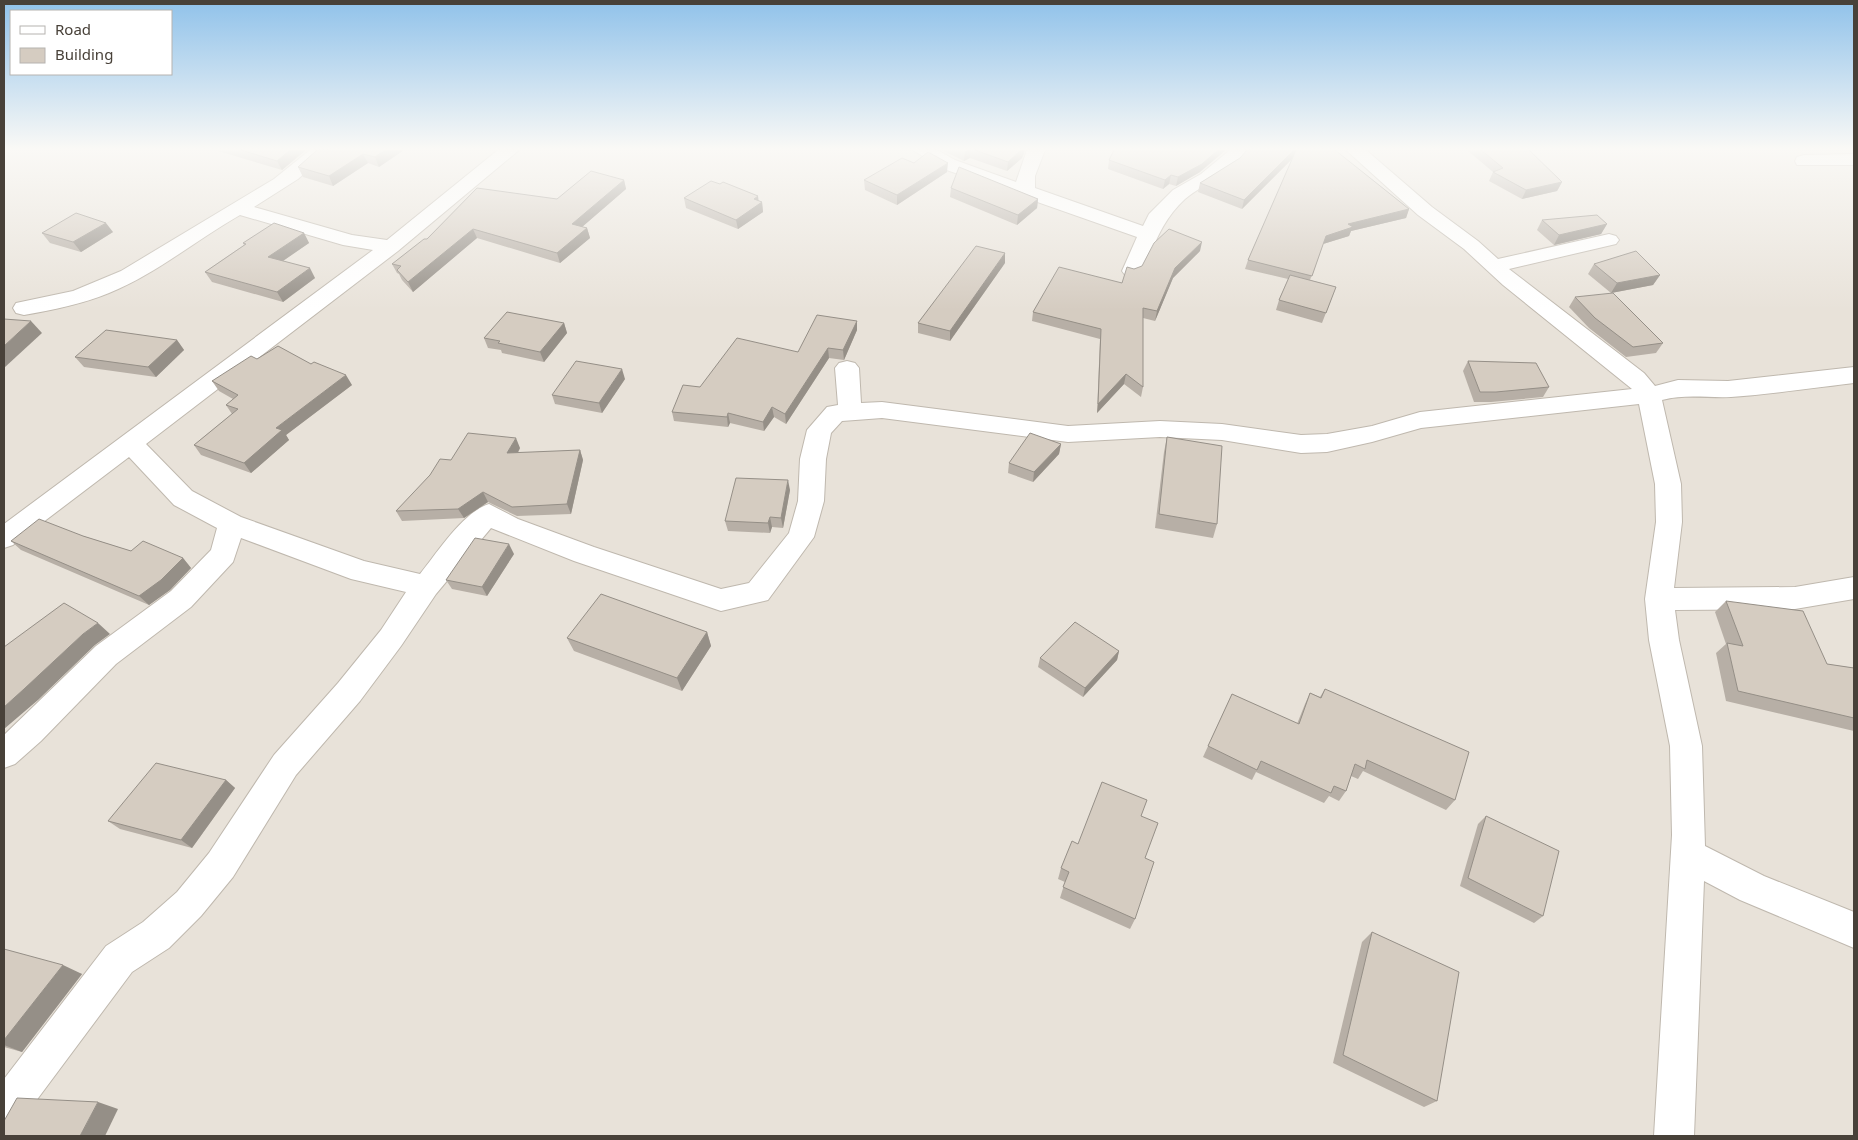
<svg xmlns="http://www.w3.org/2000/svg" width="1858" height="1140" font-family="'Noto Sans',sans-serif">
	<rect width="100%" height="100%" fill="#f4f1eb"/>
	<rect fill="#e8e2d9" x="4" y="150" width="1850" height="986"/>
	<g fill="none" stroke-linecap="round" stroke-linejoin="round">
		<defs>
			<g id="minor">
				<path d="M310,150H330L298,179L254,207L352,235L387,240L498,150H519L398,251L146,444L192,491L241,517L364,561L420,574C437,553 463,512 489,504L518,519L594,547L721,589L749,583L789,533L798,501L800,459L807,430L827,407L838,405L835,368L839,363L847,361L855,363L859,368L861,403L882,402L1068,426L1160,421L1222,424L1301,435L1327,434L1372,426L1420,412L1632,389L1503,285L1464,249L1418,215L1346,150H1366L1432,207L1478,241L1498,259L1609,234L1616,236L1619,240L1616,244L1509,269L1644,373L1655,386L1678,380L1728,381L1854,367V383C1813,388 1772,394 1731,397C1707,398 1685,394 1662,400L1681,484L1682,522L1674,588L1795,587L1854,577V599L1795,609L1675,610L1679,640L1702,746L1705,846L1764,876L1854,912V948L1740,900L1704,881L1694,1136H1654L1672,835L1670,746L1649,640L1645,599L1656,522L1655,484L1639,404L1421,428L1372,442L1327,452L1301,453L1222,440L1160,437L1068,442L882,418L842,421L831,433L826,459L824,501L814,537L768,600L721,611L574,561L491,528L436,594L401,646L360,701L296,775L233,877L201,916L169,948L132,972L30,1109L18,1132L4,1136V1079L106,946L143,922L177,892L209,853L274,755L338,683L381,630L406,592L351,579L241,538L233,562L191,607L116,664L41,741L15,764L4,768V735L96,646L171,591L211,550L217,528L174,505L129,457L13,545L4,548V524L373,250L343,245L240,215C196,240 156,274 109,293C82,304 53,310 24,315L16,313L13,308L16,303L73,291L121,271L274,179Z"/>
				<path d="M913,150H937L955,160L1016,182L1027,150H1045L1035,176V188L1143,226L1149,214L1173,190L1201,174L1230,150H1251C1235,173 1205,182 1185,199C1162,220 1155,244 1142,271L1139,275L1132,277L1125,275L1122,271L1137,237L941,168Z"/>
				<path d="M1804,155L1854,154V165H1797L1795,161L1797,157Z"/>
			</g>
		</defs>
		<use href="#minor" stroke="#bfb8ae" stroke-width="2"/>
		<use href="#minor" fill="#fff" fill-rule="evenodd"/>
	</g>
	<g fill="#b7afa6">
		<path d="M218,150H306L282,170L218,151Z"/>
		<path d="M317,150H404L379,167L368,163L333,186L303,177L298,167Z"/>
		<path d="M942,150H1025L1022,158L1007,171L970,158L964,161Z"/>
		<path d="M1467,150H1529L1562,182L1557,191L1522,199L1489,181L1493,172Z"/>
		<path d="M1336,151L1409,209L1406,218L1351,231L1349,236L1323,244L1310,280L1336,287L1322,323L1276,310L1279,300L1288,279L1245,269L1248,260L1293,158L1242,209L1198,192L1200,183L1240,158Z"/>
		<path d="M1109,160L1200,172L1176,186L1169,184L1163,189L1108,169Z"/>
		<path d="M914,163L947,172L897,205L865,190L864,180Z"/>
		<path d="M624,180L626,189L582,227L587,228L590,238L560,263L477,238L413,292L402,280L399,274L397,273L392,264L427,239L557,199Z"/>
		<path d="M951,188L1038,199L1037,208L1017,225L950,197Z"/>
		<path d="M684,198L762,202L763,212L738,229L686,208Z"/>
		<path d="M1542,220L1607,224L1601,234L1554,245L1537,230Z"/>
		<path d="M113,232L81,252L50,243L42,233Z"/>
		<path d="M304,233L309,243L283,261L315,278L283,302L212,282L205,272L244,245L243,243Z"/>
		<path d="M1200,251L1173,278L1155,321L1143,318V387L1141,397L1124,384L1097,413L1100,339L1032,321L1033,312L1122,283L1134,269Z"/>
		<path d="M1005,263L950,341L918,333V323Z"/>
		<path d="M1594,264L1660,275L1653,285L1611,293L1588,274Z"/>
		<path d="M1575,297L1663,343L1656,353L1626,357L1589,328L1569,307Z"/>
		<path d="M857,321V330L844,360L829,358L786,424L774,417L764,431L730,423L728,427L674,421L672,412L700,387L798,352Z"/>
		<path d="M564,323L567,333L544,362L502,353L501,350L488,348L484,338Z"/>
		<path d="M177,340L184,350L156,377L84,367L75,357Z"/>
		<path d="M257,359L352,385L286,435L289,440L251,473L201,455L194,445L232,414L226,405L233,399L219,391L212,381Z"/>
		<path d="M1468,361L1549,387L1543,397L1491,402H1474L1463,371Z"/>
		<path d="M625,379L602,413L555,404L552,395Z"/>
		<path d="M1167,437L1217,524L1213,538L1155,528L1164,452Z"/>
		<path d="M1061,444L1059,454L1033,482L1008,473L1009,463Z"/>
		<path d="M520,448L518,453L580,450L583,460L571,514L517,516L488,502L464,518L402,521L396,511L451,460Z"/>
		<path d="M790,490L783,528L772,527L770,533L728,531L725,521Z"/>
		<path d="M83,536L131,551L183,558L191,568L170,590L149,605L21,550L11,541Z"/>
		<path d="M514,554L487,596L452,589L446,580Z"/>
		<path d="M1726,601L1827,664L1854,668V731L1726,701L1716,653L1726,644L1715,612Z"/>
		<path d="M707,632L711,646L682,691L574,651L567,638Z"/>
		<path d="M1119,651L1117,660L1083,697L1038,667L1040,658Z"/>
		<path d="M1325,689L1455,800L1446,810L1363,771L1358,779L1351,776L1346,791L1339,801L1329,796L1324,803L1256,772L1252,780L1203,757L1232,694L1297,724L1305,704L1310,693L1320,697Z"/>
		<path d="M226,780L235,788L192,848L120,829L108,821Z"/>
		<path d="M1486,816L1543,916L1534,923L1460,886L1478,824Z"/>
		<path d="M1141,817L1145,858L1135,919L1130,929L1060,898L1065,882L1058,879L1061,868L1078,844Z"/>
		<path d="M1372,932L1437,1101L1424,1107L1333,1063L1362,942Z"/>
		<path d="M4,949L82,974L22,1052L4,1047Z"/>
	</g>
	<g fill="#958f87">
		<path d="M290,150H306L282,170L277,161Z"/>
		<path d="M385,150H404L379,167L375,157Z"/>
		<path d="M967,150H970V158L964,161L965,152Z"/>
		<path d="M1021,150H1025L1022,158L1007,171L1008,162Z"/>
		<path d="M1218,150H1226L1200,172L1176,186L1178,177Z"/>
		<path d="M1294,150H1296L1295,156L1242,209L1244,200Z"/>
		<path d="M363,154L368,163L333,186L329,176Z"/>
		<path d="M948,163L947,172L897,205V195Z"/>
		<path d="M1171,175L1169,184L1163,189L1165,180Z"/>
		<path d="M624,180L626,189L575,233L572,224Z"/>
		<path d="M1562,182L1557,191L1522,199L1526,190Z"/>
		<path d="M758,196L759,204L762,202L763,212L738,229L736,220L754,199Z"/>
		<path d="M1038,199L1037,208L1017,225L1018,215Z"/>
		<path d="M1409,209L1406,218L1351,231L1349,236L1323,244L1309,284L1326,236L1348,224Z"/>
		<path d="M106,223L113,232L81,252L73,242Z"/>
		<path d="M1607,224L1601,234L1554,245L1559,235Z"/>
		<path d="M587,228L590,238L560,263L557,253Z"/>
		<path d="M473,229L477,238L413,292L408,282Z"/>
		<path d="M304,233L309,243L274,267L268,257Z"/>
		<path d="M1202,242L1200,251L1173,278L1155,321L1157,311L1175,268Z"/>
		<path d="M1005,253V263L950,341V331Z"/>
		<path d="M310,268L315,278L283,302L277,292Z"/>
		<path d="M1660,275L1653,285L1611,293L1617,283Z"/>
		<path d="M31,321L42,333L4,368V346Z"/>
		<path d="M857,321V330L844,360L843,350Z"/>
		<path d="M564,323L567,333L544,362L540,352Z"/>
		<path d="M177,340L184,350L156,377L148,367Z"/>
		<path d="M828,348L829,358L786,424L785,414Z"/>
		<path d="M622,369L625,379L602,413L599,403Z"/>
		<path d="M1126,374L1124,384L1097,413L1098,404Z"/>
		<path d="M346,375L352,385L286,435L289,440L251,473L244,463L276,428Z"/>
		<path d="M772,407L774,417L764,431L763,422Z"/>
		<path d="M728,413L730,423L728,427L727,417Z"/>
		<path d="M516,438L520,448L512,463L507,453Z"/>
		<path d="M1061,444L1059,454L1033,482L1034,472Z"/>
		<path d="M580,450L583,460L571,514L567,504Z"/>
		<path d="M788,480L790,490L783,528L781,518Z"/>
		<path d="M483,492L488,502L464,518L458,509Z"/>
		<path d="M770,517L772,527L770,533L768,523Z"/>
		<path d="M509,544L514,554L487,596L482,587Z"/>
		<path d="M183,558L191,568L170,590L149,605L139,596Z"/>
		<path d="M98,623L110,634L95,645L38,700L4,729V707L83,634Z"/>
		<path d="M707,632L711,646L682,691L677,678Z"/>
		<path d="M1119,651L1117,660L1083,697L1085,688Z"/>
		<path d="M226,780L235,788L192,848L181,840Z"/>
		<path d="M63,965L82,974L22,1052L4,1045V1040Z"/>
		<path d="M98,1102L118,1109L105,1136H80Z"/>
	</g>
	<g fill="#d5ccc1" stroke="#958f87">
		<path d="M241,150H290L277,161Z"/>
		<path d="M317,150H385L375,157L363,154L329,176L298,167Z"/>
		<path d="M975,150H1021L1008,162Z"/>
		<path d="M1114,150H1218L1202,164L1178,177L1171,175L1165,180L1109,160Z"/>
		<path d="M1247,150H1294L1244,200L1200,183L1240,158Z"/>
		<path d="M1296,150H1335L1409,209L1348,224L1353,227L1326,236L1312,276L1248,260Z"/>
		<path d="M1481,150H1529L1562,182L1526,190L1493,172L1503,168Z"/>
		<path d="M928,152L948,163L897,195L864,180L902,158L914,163Z"/>
		<path d="M959,167L1038,199L1018,215L951,188Z"/>
		<path d="M591,171L624,180L572,224L587,228L557,253L473,229L408,282L397,270L401,266L392,264L424,239H427L477,188L557,199Z"/>
		<path d="M711,181L720,184L723,182L758,196L754,199L762,202L736,220L684,198Z"/>
		<path d="M76,213L106,223L73,242L42,233Z"/>
		<path d="M1597,215L1607,224L1559,235L1542,220Z"/>
		<path d="M274,223L304,233L268,257L310,268L277,292L205,272L246,244L243,243Z"/>
		<path d="M1169,229L1202,242L1175,268L1157,311L1143,308V387L1126,374L1098,404L1101,329L1033,312L1059,267L1122,283L1127,267L1134,269L1142,266L1154,243Z"/>
		<path d="M976,246L1005,253L950,331L918,323Z"/>
		<path d="M1636,251L1660,275L1617,283L1594,264Z"/>
		<path d="M1290,275L1336,287L1326,313L1279,300Z"/>
		<path d="M1613,293L1663,343L1633,347L1595,318L1575,297Z"/>
		<path d="M507,312L564,323L540,352L498,343L500,341L484,338Z"/>
		<path d="M817,315L857,321L843,350L828,348L785,414L772,407L763,422L728,413L727,417L672,412L683,385L700,387L737,338L798,352Z"/>
		<path d="M4,319L31,321L4,346Z"/>
		<path d="M106,330L177,340L148,367L75,357Z"/>
		<path d="M278,346L311,364L314,362L346,375L276,428L282,430L244,463L194,445L238,409L226,405L238,395L212,381L251,356L257,359Z"/>
		<path d="M576,361L622,369L599,403L552,395Z"/>
		<path d="M1468,361L1536,363L1549,387L1496,392H1480Z"/>
		<path d="M468,433L516,438L507,453L580,450L567,504L512,507L483,492L458,509L396,511L430,475L440,459L451,460Z"/>
		<path d="M1030,433L1061,444L1034,472L1009,463Z"/>
		<path d="M1167,437L1222,446L1217,524L1159,514Z"/>
		<path d="M736,478L788,480L781,518L770,517L768,523L725,521Z"/>
		<path d="M39,519L83,536L131,551L143,541L183,558L161,580L139,596L11,541Z"/>
		<path d="M475,538L509,544L482,587L446,580Z"/>
		<path d="M601,594L707,632L677,678L567,638Z"/>
		<path d="M1726,601L1803,611L1827,664L1854,668V718L1738,691L1727,643L1743,646Z"/>
		<path d="M64,603L98,623L83,634L24,689L4,707V647Z"/>
		<path d="M1075,622L1119,651L1085,688L1040,658Z"/>
		<path d="M1325,689L1469,752L1455,800L1367,760L1365,769L1355,764L1346,791L1334,786L1331,793L1261,761L1257,770L1208,746L1232,694L1299,724L1310,693L1321,698Z"/>
		<path d="M156,763L226,780L181,840L108,821Z"/>
		<path d="M1102,782L1147,800L1141,816L1158,823L1145,858L1154,862L1135,919L1063,887L1069,872L1061,868L1072,841L1078,844Z"/>
		<path d="M1486,816L1559,851L1543,916L1468,878Z"/>
		<path d="M1372,932L1459,972L1437,1101L1343,1055Z"/>
		<path d="M4,949L63,965L4,1040Z"/>
		<path d="M17,1098L98,1102L80,1136H4V1121Z"/>
	</g>
	<linearGradient id="sky" x2="0" y2="1"><stop stop-color="#90c2ea"/><stop offset="0.48" stop-color="#faf9f6"/><stop offset="1" stop-color="#faf9f6" stop-opacity="0"/></linearGradient>
	<rect width="1858" height="310" fill="url(#sky)"/>
	<rect width="1858" height="1140" fill="none" stroke="#484139" stroke-width="10"/>
	<rect x="10" y="10" width="162" height="65" fill="#ffffff" stroke="#b6b3b0"/>
	<rect x="20" y="26" width="25" height="8" fill="#ffffff" stroke="#b6b3b0"/>
	<text x="55" y="35" font-size="15" fill="#484139">Road</text>
	<rect x="20" y="48" width="25" height="15" fill="#d5ccc1" stroke="#b6b3b0"/>
	<text x="55" y="60" font-size="15" fill="#484139">Building</text>
</svg>
